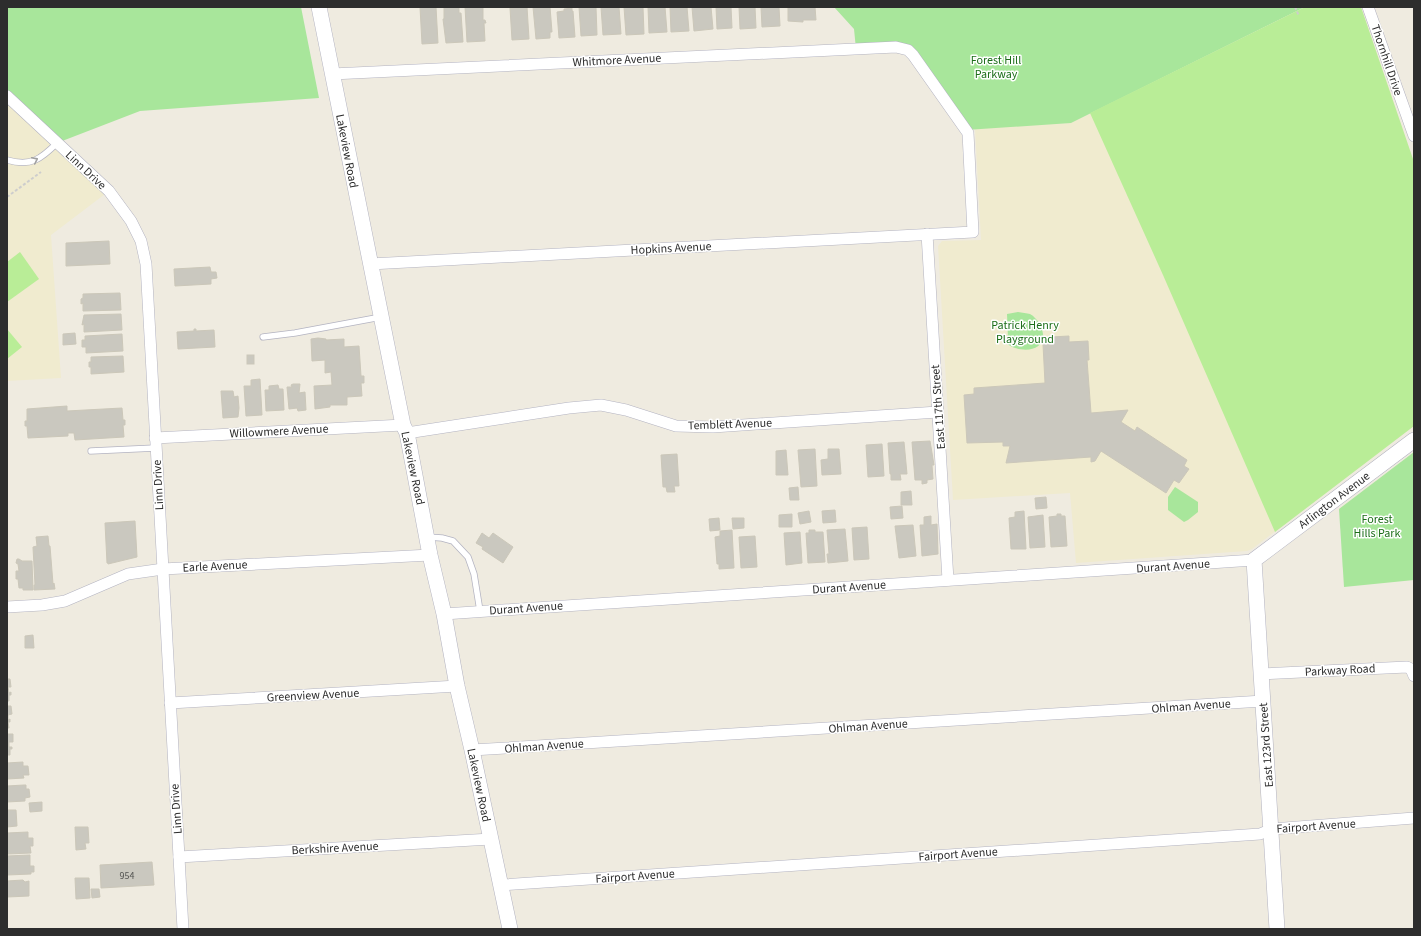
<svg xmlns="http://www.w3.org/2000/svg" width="1421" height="936" font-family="'Source Sans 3',sans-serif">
	<rect width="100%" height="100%" fill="#efebe0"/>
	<g fill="#f0ebcf">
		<path d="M1305,7H1361L1414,162V426L1252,549L1247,551L1076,563L1070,493L953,500L938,246L942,241L981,240L975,128L1071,123Z"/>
		<path d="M7,96L109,191L51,235L61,378L7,381Z"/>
	</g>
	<g fill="#a8e69b">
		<path d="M7,7H301L319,98L140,111L57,143L7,96Z"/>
		<path d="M834,7H1305L1071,123L966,130L908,50L856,49L854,29Z"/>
		<path d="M1018,312C1022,313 1027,313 1030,314C1034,316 1037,320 1039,323C1054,349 1025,356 1007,344L1008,339L1007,314Z"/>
		<path d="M1414,452V580L1344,587L1339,509Z"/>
		<path d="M1175,487L1198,502V512L1188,520L1184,522L1168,510V497Z"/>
	</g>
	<g fill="#b9ed97">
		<path d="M1305,7H1361L1414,162V426L1275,532L1163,275L1090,113Z"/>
		<path d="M20,252L39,279L7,302V262Z"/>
		<path d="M7,329L22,347L7,359Z"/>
	</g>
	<g fill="#cac8bf" stroke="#cbc7b9">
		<path d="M420,7H436L438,43L422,44Z"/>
		<path d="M444,7H459V13H461L463,42L446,43L443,19H444Z"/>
		<path d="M465,7H483V20H485L486,23H484L485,41L467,42Z"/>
		<path d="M514,7H527L529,39L512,40L510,8H514Z"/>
		<path d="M533,7H550L552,32H550V38L536,39Z"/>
		<path d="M579,7H596L597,35L581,36Z"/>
		<path d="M601,7H619L621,34L603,35Z"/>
		<path d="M624,7H643L644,34L626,35Z"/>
		<path d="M648,7H665L667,32L649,33Z"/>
		<path d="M670,7H687L689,31L671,32Z"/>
		<path d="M692,7H711L713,29L694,31Z"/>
		<path d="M716,7H731L732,28L717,29Z"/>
		<path d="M739,7H755L756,28L740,29Z"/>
		<path d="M761,7H779L780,26L762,27Z"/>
		<path d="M788,7H815L816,20H803V22L788,21Z"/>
		<path d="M572,8V11H573L575,37L559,38L557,12L564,11V9Z"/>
		<path d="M109,241L110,264L66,266V243Z"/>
		<path d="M210,267L211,272H216L217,278L211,279V284L175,286L174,269Z"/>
		<path d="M120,293L121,310L83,311V303L81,304V299L83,298V294Z"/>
		<path d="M121,314L122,330L84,332V324L82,325L84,315Z"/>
		<path d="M194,329H196V331L214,330L215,347L178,349L177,332L194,331Z"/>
		<path d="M75,333L76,344L63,345V334Z"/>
		<path d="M122,334L123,351L86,353V347H82V340H85V336Z"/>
		<path d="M1069,336V342L1088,341L1089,360H1087L1091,413L1128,410L1121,422L1135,431L1137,427L1187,460L1184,466L1189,469L1179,483L1174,480L1166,493L1101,451L1095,461L1091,462V457L1006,463L1010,446H1003V442L967,443L964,395L974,394V388L1045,383L1043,344L1051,343V337Z"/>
		<path d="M318,338L326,339V340L344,339V347L359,346L361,376H364V383H361L362,396L347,397V405H330V407L315,409L314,386L332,385L331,372L325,373V360L312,361L311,339Z"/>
		<rect x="247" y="355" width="7" height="9"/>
		<path d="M123,356L124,372L91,374V367H89V362H91V357Z"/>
		<path d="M260,379L262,415L246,416L244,386H251V380Z"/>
		<path d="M293,384H300L299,393L305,392L306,410L298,411L297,408L289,409L287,387H292L291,385Z"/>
		<path d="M278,385L279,389H283L284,410L266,411L265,390H269V386Z"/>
		<path d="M221,391H233L234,397L238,396L239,408L238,417L223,418Z"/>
		<path d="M67,406V411L122,408L123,420H125V425H123L124,437L75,440L74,433H68V436L28,438L27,426H25V421H27V409Z"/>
		<path d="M930,441L934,465H932L933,479L927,480V483L922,484V480H915L912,442Z"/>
		<path d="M904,442L907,474H900L901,480H891V474H890L888,443Z"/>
		<path d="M882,444L884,476L868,477L866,445Z"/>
		<path d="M815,449L817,486L801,487L798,450Z"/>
		<path d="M828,449H839L841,474L822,475L821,460L828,459Z"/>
		<path d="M786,450L788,475H776V451Z"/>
		<path d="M677,454L679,486H674L675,492H667L666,487H663L661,455Z"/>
		<path d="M798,487L799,500H790L789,488Z"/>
		<path d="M911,491L912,505H901V492Z"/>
		<path d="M1046,497L1047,508L1036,509L1035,498Z"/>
		<path d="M902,506L903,518L891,519L890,507Z"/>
		<path d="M835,510L836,522L823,523L822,511Z"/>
		<path d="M809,511L811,522L800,524L798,513Z"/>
		<path d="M1024,511L1026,549H1011L1009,518L1015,517V512Z"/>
		<path d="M792,514V527H779V515Z"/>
		<path d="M1057,514H1061V516H1065L1067,546L1051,547L1049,517L1057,516Z"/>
		<path d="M1043,515L1045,547L1030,548L1028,517Z"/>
		<path d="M931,516V525L937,524L938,554L922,556L920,525H924V517Z"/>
		<path d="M719,518L720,530L710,531L709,519Z"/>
		<path d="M732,518H744V528L733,529Z"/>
		<path d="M135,521L137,557L108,564V563H107L105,523Z"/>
		<path d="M913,525L916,556L899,558L895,526Z"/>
		<path d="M867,527L869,559L854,560L852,528Z"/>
		<path d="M845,529L848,561L828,563L827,554H829L827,530Z"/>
		<path d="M732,530L734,568L719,569V564H717L715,537L720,536V531Z"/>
		<path d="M809,530H815V532H823L825,562L808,563L806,533H809Z"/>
		<path d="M800,532L802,563L786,565L784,533Z"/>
		<path d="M482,533L489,538L493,533L513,547L503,563L482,549L483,547L476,543Z"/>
		<path d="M48,536L49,546H50L53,584L54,583L55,589L34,590V585H35L33,547L37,546L36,537Z"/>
		<path d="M755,536L757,567L741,568L739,537Z"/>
		<path d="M17,559H19L22,561H32L33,590H23V588H19L18,579H16V571H19L18,564L16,563Z"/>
		<path d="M33,635L34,648H25V636Z"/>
		<path d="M7,679H10L11,687H8L9,693L11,692V695H9V701H7Z"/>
		<path d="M7,706H11L12,714L8,715V720L10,719V722H8L9,728H7Z"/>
		<path d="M7,734H13V742H9V747H12V749H10V755H7Z"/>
		<path d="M23,762V766H28L29,775H23L24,778L7,779V763Z"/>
		<path d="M24,785H26V789H29L30,797L25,798V801L7,802V786Z"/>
		<path d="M42,802V811L30,812L29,803Z"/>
		<path d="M7,810H16L17,826L7,827Z"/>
		<path d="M75,827H88L89,843H85L86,849L76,850Z"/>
		<path d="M28,832V838H33V846H30L31,853L7,854V833Z"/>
		<path d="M30,855V866H34V872H31V874L7,875V856Z"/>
		<path d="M152,862L154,885L101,888L100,865Z"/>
		<path d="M75,878H89L90,898L76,899Z"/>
		<path d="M23,880L25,882L29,881V896L7,897V881Z"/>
		<path d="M91,889H99L100,897L92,898Z"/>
	</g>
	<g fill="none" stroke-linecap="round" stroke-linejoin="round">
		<defs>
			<g id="lane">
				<path d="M7,160C31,167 41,159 57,143"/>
				<path d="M263,337L295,333L381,317"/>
				<path d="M91,451L155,448"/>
				<path d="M428,537L442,538L453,541L468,557L474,574L480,611"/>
			</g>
			<g id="street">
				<path d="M1368,7L1414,136"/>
				<path d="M332,74L896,47L908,50L913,55L968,133L973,232L370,264"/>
				<path d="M7,96L109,191L131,221L141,241L146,264L183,929"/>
				<path d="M927,234L948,580"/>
				<path d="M407,433L569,408L601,405L626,410L676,426L713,427L938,412"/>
				<path d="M155,438L403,425"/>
				<path d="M7,607L42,605L65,601L128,574L163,569L430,555"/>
				<path d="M444,614L1254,560"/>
				<path d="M1261,674L1407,667L1411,669L1414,676"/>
				<path d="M170,703L457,686"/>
				<path d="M472,750L1263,701"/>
				<path d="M179,857L491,839"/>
				<path d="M501,885L1260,834L1272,829L1414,818"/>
			</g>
			<g id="secondary">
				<path d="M319,7L403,425L407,433L430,555L444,614L457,686L472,750L510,929"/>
				<path d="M1277,929L1254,560L1414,440"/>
			</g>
		</defs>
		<use href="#lane" stroke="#b3b3c1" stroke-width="7"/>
		<use href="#street" stroke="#b3b3c1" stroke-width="12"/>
		<use href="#secondary" stroke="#b3b3c1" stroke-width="16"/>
		<g stroke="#cdcdcd" stroke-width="2" stroke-dasharray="3 2" stroke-linecap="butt">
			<path d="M1295,7L1299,16"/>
			<path d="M7,197L41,172"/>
		</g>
		<use href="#lane" stroke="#fff" stroke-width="5.5"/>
		<use href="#street" stroke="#fff" stroke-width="11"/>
		<use href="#secondary" stroke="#fff" stroke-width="15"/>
	</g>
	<defs><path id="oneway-chevron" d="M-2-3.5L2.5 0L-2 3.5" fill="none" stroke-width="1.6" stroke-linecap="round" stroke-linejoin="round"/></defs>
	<use stroke="#a0a0a0" href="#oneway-chevron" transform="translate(35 160) rotate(-26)"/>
	<g text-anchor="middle" stroke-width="3" stroke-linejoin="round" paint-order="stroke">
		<g font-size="10" fill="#545452">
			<text x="127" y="879">954</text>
		</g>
		<g font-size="12" fill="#2d2d2d" stroke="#fff">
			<text transform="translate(617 60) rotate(-3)" y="4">Whitmore Avenue</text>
			<text transform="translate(1387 60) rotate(71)" y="4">Thornhill Drive</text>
			<text transform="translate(347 151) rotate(79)" y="4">Lakeview Road</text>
			<text transform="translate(86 170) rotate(43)" y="4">Linn Drive</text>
			<text transform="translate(671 248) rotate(-3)" y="4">Hopkins Avenue</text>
			<text transform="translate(938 407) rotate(-94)" y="4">East 117th Street</text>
			<text transform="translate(730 424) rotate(-2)" y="4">Temblett Avenue</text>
			<text transform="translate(279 431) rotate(-3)" y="4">Willowmere Avenue</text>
			<text transform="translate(413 468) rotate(78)" y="4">Lakeview Road</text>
			<text transform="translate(158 485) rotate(-93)" y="4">Linn Drive</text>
			<text transform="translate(1334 500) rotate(-37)" y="4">Arlington Avenue</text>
			<text transform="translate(215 566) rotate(-3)" y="4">Earle Avenue</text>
			<text transform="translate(1173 566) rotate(-4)" y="4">Durant Avenue</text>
			<text transform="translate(849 587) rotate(-4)" y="4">Durant Avenue</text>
			<text transform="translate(526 608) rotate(-4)" y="4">Durant Avenue</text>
			<text transform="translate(1340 670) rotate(-3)" y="4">Parkway Road</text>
			<text transform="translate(313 695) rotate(-3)" y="4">Greenview Avenue</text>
			<text transform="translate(1191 706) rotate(-4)" y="4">Ohlman Avenue</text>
			<text transform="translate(868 726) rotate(-4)" y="4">Ohlman Avenue</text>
			<text transform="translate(1266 745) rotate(-94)" y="4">East 123rd Street</text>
			<text transform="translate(544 746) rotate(-4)" y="4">Ohlman Avenue</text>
			<text transform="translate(479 785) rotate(78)" y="4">Lakeview Road</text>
			<text transform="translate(176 809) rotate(-94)" y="4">Linn Drive</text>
			<text transform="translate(1316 826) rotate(-4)" y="4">Fairport Avenue</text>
			<text transform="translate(335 848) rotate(-3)" y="4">Berkshire Avenue</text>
			<text transform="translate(958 854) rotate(-4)" y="4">Fairport Avenue</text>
			<text transform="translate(635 876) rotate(-4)" y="4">Fairport Avenue</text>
		</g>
		<g font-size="12" fill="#1c6e19" stroke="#fff">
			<text x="996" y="64">Forest Hill<tspan x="996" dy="14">Parkway</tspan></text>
			<text x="1025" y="329">Patrick Henry<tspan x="1025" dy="14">Playground</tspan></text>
			<text x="1377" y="523">Forest<tspan x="1377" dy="14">Hills Park</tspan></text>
		</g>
	</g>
	<rect width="1421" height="936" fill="none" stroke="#2d2d2d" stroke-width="16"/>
</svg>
